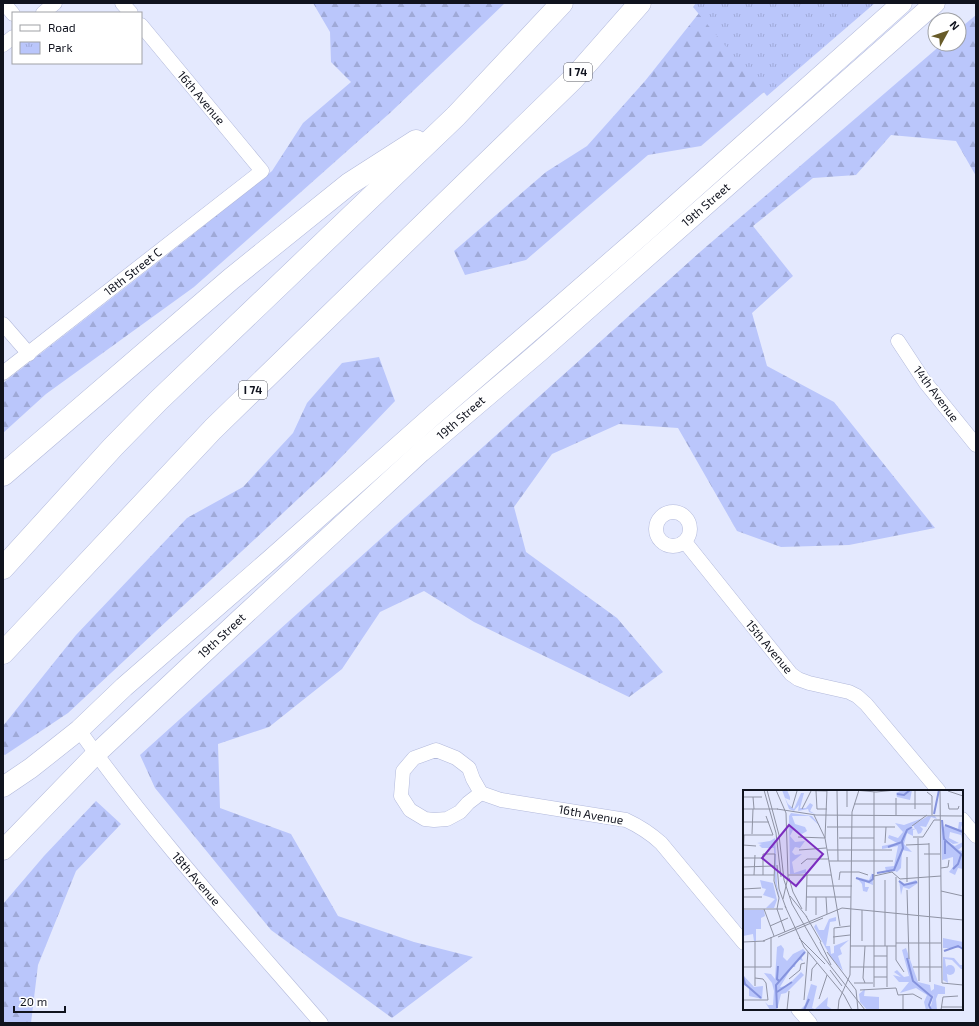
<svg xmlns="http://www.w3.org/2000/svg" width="979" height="1026" font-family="'Exo 2',sans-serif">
	<defs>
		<pattern id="forest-firs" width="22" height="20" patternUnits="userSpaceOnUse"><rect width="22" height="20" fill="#bac6fb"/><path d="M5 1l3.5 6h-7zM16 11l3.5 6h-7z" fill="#9fa9d7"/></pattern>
		<pattern id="park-tufts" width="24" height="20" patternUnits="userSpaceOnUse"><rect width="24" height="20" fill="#bac6fb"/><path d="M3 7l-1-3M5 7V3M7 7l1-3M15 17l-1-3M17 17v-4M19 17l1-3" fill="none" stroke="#9fa9d7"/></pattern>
	</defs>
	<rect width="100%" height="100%" fill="#e4e9fe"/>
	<g fill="url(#forest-firs)">
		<path d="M313,3H505L391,112L194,287L46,394L3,433V383L185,241L272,171L303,123L351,82L331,62L330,32Z"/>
		<path d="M707,3H868L701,146L648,155L526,260L465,275L454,251L546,172L587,146L645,81Z"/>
		<path d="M976,15V176L956,141L891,135L856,175L813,178L753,226L793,276L752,313L767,366L834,402L935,528L849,545L781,547L737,531L678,428L619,424L552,454L514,507L526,552L617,618L663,672L629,697L474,622L424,591L380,612L342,669L269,727L218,744L220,808L291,834L338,916L414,942L473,957L392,1018L271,930L155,788L140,755L700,252L942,44H959V29Z"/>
		<path d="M379,357L395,401L327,472L68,713L5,755L3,754V726L76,635L187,518L243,487L293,433L307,403L342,363Z"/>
		<path d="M96,801L121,824L76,871L38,965L31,1023H3V904L44,856Z"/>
	</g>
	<path fill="url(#park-tufts)" d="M696,3H875L767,96L693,7Z"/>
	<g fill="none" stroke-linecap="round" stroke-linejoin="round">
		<defs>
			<g id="minor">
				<path d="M4,3L13,14"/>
				<path d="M122,3L131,13"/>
				<path d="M43,13L55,3"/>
				<path d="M3,45L13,37"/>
				<path d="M3,324L29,354"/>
				<path d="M898,341L925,382L976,445"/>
				<path d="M3,373L262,171L141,25"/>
				<circle cx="673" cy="529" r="17"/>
				<path d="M685,542L791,674L798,679L809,683L849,692L857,696L866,704L939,791"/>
				<path d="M79,730C152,833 238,927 321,1023"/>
				<path d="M436,750L456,758L469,768L473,779L481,793L468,803L460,812L447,819L434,820L425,819L410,810L401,796L403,771L414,758Z"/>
				<path d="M481,793L501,800L626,820C639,826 650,833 661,843L744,943"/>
				<path d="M962,819L976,836"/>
				<path d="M798,1009L810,1023"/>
			</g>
			<g id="secondary">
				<path d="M3,787L31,768L79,730L124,687L269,561L437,412L552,313L644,233L902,3"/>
				<path d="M3,850L96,754L240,619L421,452L539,352L935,3"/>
			</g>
			<g id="motorway">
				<path d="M3,475L231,279L349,184L416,141"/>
				<path d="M3,568L113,447L158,401L456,116L562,3"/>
				<path d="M3,653L213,429L574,78L640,3"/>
			</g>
		</defs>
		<use href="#minor" stroke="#b2b9db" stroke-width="15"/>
		<use href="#secondary" stroke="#b2b9db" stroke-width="21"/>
		<use href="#motorway" stroke="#b2b9db" stroke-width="23"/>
		<use href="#minor" stroke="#fff" stroke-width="14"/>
		<use href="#secondary" stroke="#fff" stroke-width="20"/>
		<use href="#motorway" stroke="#fff" stroke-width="22"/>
	</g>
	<g text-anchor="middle" stroke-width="4" stroke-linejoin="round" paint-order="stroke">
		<g fill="#fff" stroke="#585a62" stroke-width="1">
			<rect x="564" y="63" width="28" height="18" rx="3"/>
			<rect x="239" y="381" width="28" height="18" rx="3"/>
		</g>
		<g font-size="11" font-weight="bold" fill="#10131e">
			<text x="578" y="76">I 74</text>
			<text x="253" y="394">I 74</text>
		</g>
		<g font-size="12" fill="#10131e" stroke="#fff">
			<text transform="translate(201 98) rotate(50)" y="4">16th Avenue</text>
			<text transform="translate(706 205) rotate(-41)" y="4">19th Street</text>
			<text transform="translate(133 272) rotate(-38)" y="4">18th Street C</text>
			<text transform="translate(936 394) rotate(53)" y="4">14th Avenue</text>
			<text transform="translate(461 418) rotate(-41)" y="4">19th Street</text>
			<text transform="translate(222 636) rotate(-43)" y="4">19th Street</text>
			<text transform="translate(769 647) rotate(50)" y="4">15th Avenue</text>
			<text transform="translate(591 815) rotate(10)" y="4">16th Avenue</text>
			<text transform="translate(196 879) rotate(49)" y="4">18th Avenue</text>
		</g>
	</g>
	<g transform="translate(743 790)">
		<rect width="220" height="220" fill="#e4e9fe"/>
		<path d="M202 180a5 5 0 1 1 10 0a5 5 0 1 1-10 0Z" fill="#bac6fb"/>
		<path d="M39,0H44L47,7V10L42,8L45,14L51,19L58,3H61L57,18H63L67,13L70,15L67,21L72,24L66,22L65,19L55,21L56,15L51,21L46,19ZM159,0H169L167,10L154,7L153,3ZM48,23L69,26L78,37L66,26H49L52,34L62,37L64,41L59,44L50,40L47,46L52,52L62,51L57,58L52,57L49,62L52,65L59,64L49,72L51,83L63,79V83L57,84H47L46,26ZM185,26H192L194,29L188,27L183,37L177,36L180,39L178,43L175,44L173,39L170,40V46L164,43L161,54L169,62L159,60L158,78L154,82L150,80L143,81L142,77L151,76L155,56L139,59V56L154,53L145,48L146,45L155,48L160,42L152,33L161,35L180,28L166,38L172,39L170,35ZM198,31L202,50L212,56L220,52L218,45L207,42L206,48L216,53L210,54L202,49L200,37L204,35L215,39L216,32H220L218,38L220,41V56L215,60L220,61V79L215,78L212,85L206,82L210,77V67L199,70ZM32,44L34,95L38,114L32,92L31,58H19L16,55L19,54L14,53L27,51L32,48ZM129,83L130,95L122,92V97H126L124,102L120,101L119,94L113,87L126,90ZM17,90L30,93L34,110L31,118H23L32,109L20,105L23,99L19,98ZM156,90L162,94L173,90L175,93L166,99L160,97L158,105ZM93,127V131L87,132L83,156H87L88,164L91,163V156L106,150L97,158L99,164L95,166L100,181L89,169L71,137L73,134L76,140H81L86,129ZM38,155L41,159L40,167L44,171L50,164L60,159L63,162L58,166L60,171L55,169L53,171L52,177H49L37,197L44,196L58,182L61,185L43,203L38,204L34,220H27L22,212L25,215H30L31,201L29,193L21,183L28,184L32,189L34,157ZM163,158L175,192L187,195L188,201L191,199V194L202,197V204H195L193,209L194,220H187L191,204L185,220H183L181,212L184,205L173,198L157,203L166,192H156L150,185L158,187L151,182L154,180L161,187L166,186L159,160ZM200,167L211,168L217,175H220V179H218L209,170L202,169L205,193L200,190ZM0,185L11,197L20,196L19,209L6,206V197L0,195ZM68,194L74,196L69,218L72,219L85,207L84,216L90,220H57L62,215Z" fill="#bac6fb"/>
		<path d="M0,120H21L22,126L18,128V139H13V151H11L10,144L0,146ZM200,148L220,152V158H200ZM122,199L121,206L136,207V220H124L117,212L116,204Z" fill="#bac6fb"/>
		<path fill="none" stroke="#8593dd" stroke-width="2" d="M154,4L161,5L167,0M191,24L196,0M199,30L201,49L220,66M202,35L220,42M145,57L159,52M202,64V51M210,79L215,74L218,65M134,83L151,80L160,58L159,51L164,40L169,37M113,88L126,92L130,89V84M156,91L161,95L174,92M201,161L215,156L220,159M164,168L170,191L189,207L186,215L188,220M35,176L34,189L36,191M0,186L2,194L18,208M34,202L49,192M34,218L33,195L62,162M61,220L66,209"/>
		<path fill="none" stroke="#8f93a4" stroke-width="1" d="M21,0L33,43L38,87M24,0L36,45L41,90L49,114L78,164L122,220M33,0L43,23L45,87L40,109M48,0L84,1M84,0L82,48L97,136M94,0L95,71M104,0V17M111,0L133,2L153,0M197,0L199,193L220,195M73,1L74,19H84M172,1V19M205,1L220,6M184,2L189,6V25M0,7H19M10,7L11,19M205,13L206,19H215L216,16M111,14H188M49,18L54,1M0,19H35M34,19L73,25L220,26M59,19L68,1M153,25V8M0,32H26M169,36L184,25M84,37H152M9,44L10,19M0,45H30L23,26M55,47L82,48L71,25M170,47H180L191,30H197M96,48H131M175,48L176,191M142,53L143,37M186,53L187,192M0,55L13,56M163,55L186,54M56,60L83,58M84,60H149M181,64H197M164,67V92M0,68H20M0,69L1,45M86,71H150M58,74L64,69H85M34,75L36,99L43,118M0,77L31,76M198,78L205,77L206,70M0,85H31M11,85L12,65M20,85V64H32L31,91L36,108L34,119L42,142M45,85H88M131,86L149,82L157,89L198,86M153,87V170L161,182M46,88L50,102L59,119M96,90L97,82H116L125,85M142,90V156M64,96H109M0,99L18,98M164,100L166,169M198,101L220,106M47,106L64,127M0,107H19M63,107H108M73,107V125M83,107L84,124M42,116L61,157L101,205L109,220M0,119H40M21,119L31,146M63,121L64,85M63,126L78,152M27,136L45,128M35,147L80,128M90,147L107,145M56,148L82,174M20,151L99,118L220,130M119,151V120M0,152L22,151M77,152L88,175M153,153H198M91,154V138L107,136M107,156H153M122,156L120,188L122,193M84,162L113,200L115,220M131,166H144M0,177H28V147M107,177H144M170,177H199M87,180L99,196M131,187H144M46,189L57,180L58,174L62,173M68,191L69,179L74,173M111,193H130M12,196V152M131,197V2M144,197V156M117,200L153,198L155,205L170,204L179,209M160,205V220M76,209L84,185M0,210H25L23,193L20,189L12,188M61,210L65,162M198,217H220M44,220L46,201M95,220L96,210L107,185L109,22L116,0M198,220L200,207L215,206"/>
		<path fill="#7b2cbf" fill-opacity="0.15" stroke="#7b2cbf" stroke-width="2" d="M46,35L80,64L53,96L19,68Z"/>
		<rect width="220" height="220" fill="none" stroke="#10131e" stroke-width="2"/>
	</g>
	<rect width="979" height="1026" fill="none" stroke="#10131e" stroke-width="8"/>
	<rect x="12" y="12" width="130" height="52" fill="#ffffff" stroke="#9fa1a5"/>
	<rect x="20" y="25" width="20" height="6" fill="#ffffff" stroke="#9fa1a5"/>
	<text x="48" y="32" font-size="12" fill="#10131e">Road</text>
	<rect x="20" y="42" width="20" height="12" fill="url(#park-tufts)" stroke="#9fa1a5"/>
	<text x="48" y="52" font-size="12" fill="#10131e">Park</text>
	<g transform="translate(947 32) rotate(50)"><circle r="19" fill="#ffffff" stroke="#9fa1a5"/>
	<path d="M0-3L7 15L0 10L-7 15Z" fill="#685b28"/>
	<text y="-6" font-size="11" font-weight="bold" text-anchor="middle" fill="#10131e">N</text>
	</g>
	<path d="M14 1006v6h51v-6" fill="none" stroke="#10131e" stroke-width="2"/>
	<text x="20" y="1006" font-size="12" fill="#10131e" stroke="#ffffff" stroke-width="3" paint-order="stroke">20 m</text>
</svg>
